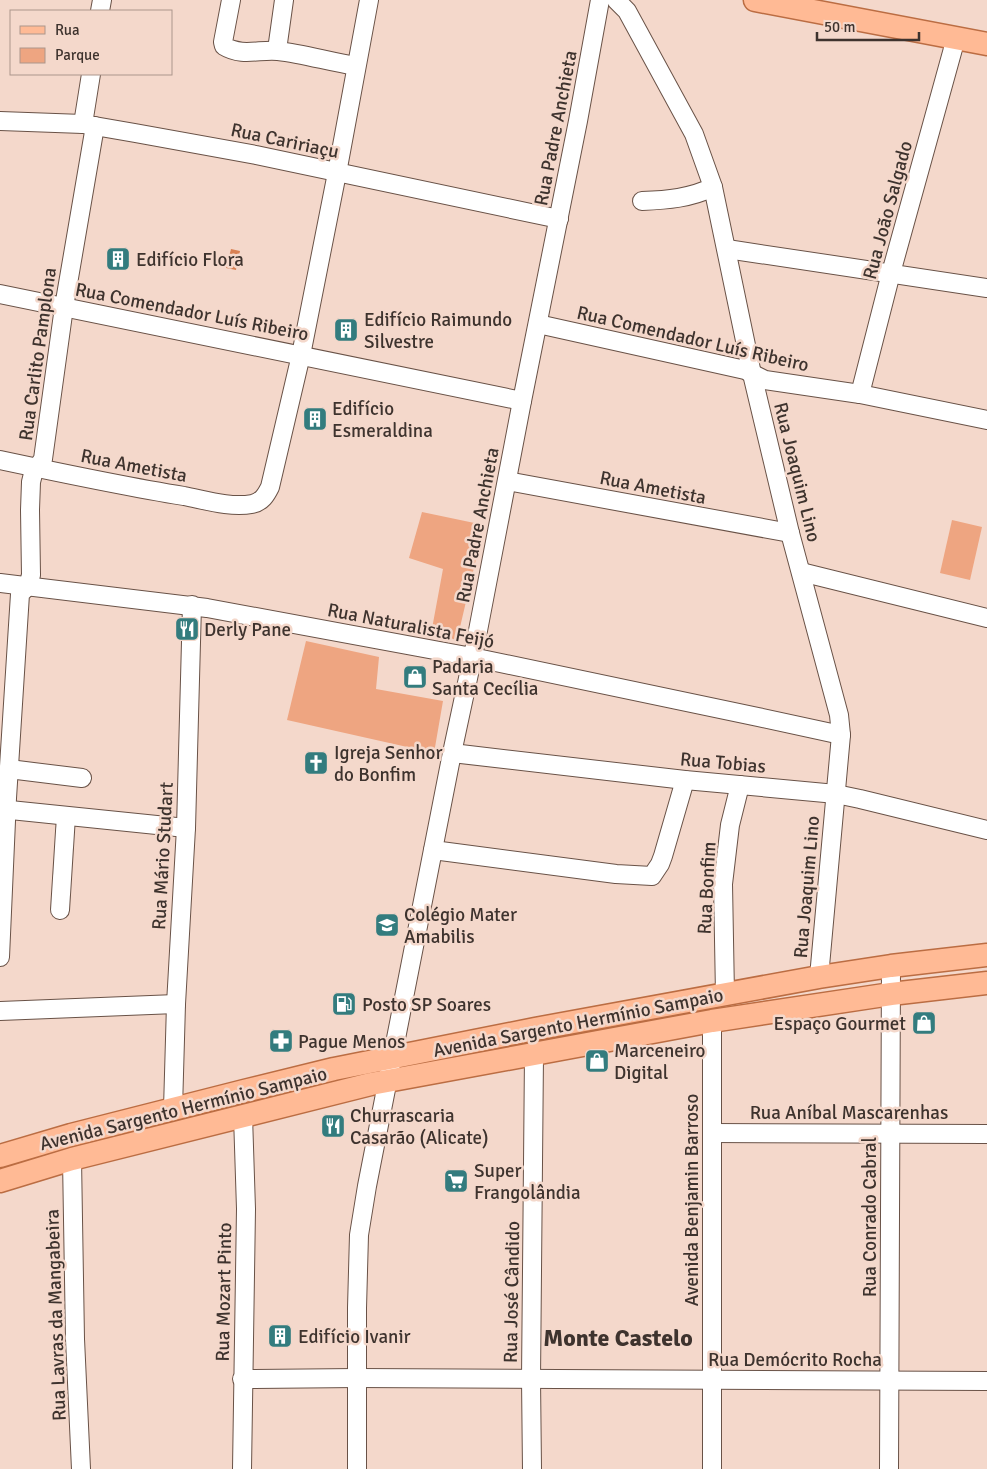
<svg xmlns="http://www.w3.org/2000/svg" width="987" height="1469" font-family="Signika,sans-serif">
	<rect width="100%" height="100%" fill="#f4d8cb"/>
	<g fill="#eea581">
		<path d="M422,512L484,525L457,640L431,634L443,569L409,558Z"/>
		<path d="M952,520L982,527L970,580L940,573Z"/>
		<path d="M306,641L379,657L376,689L443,701L434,753L287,720Z"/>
	</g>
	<path fill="#d88053" d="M231,249L240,251L236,270L226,268Z"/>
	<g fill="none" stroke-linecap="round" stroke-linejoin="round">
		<defs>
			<g id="minor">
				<path d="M231,0L223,42L224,46C242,57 260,49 278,51C304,54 330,62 356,66"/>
				<path d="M616,0L627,11L694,134L713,187L752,374L790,533L839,715L841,735L819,977"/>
				<path d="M100,11L102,0"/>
				<path d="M277,50L284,0"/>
				<path d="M0,121L83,124L135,133L256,155L559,219"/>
				<path d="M83,124L91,74"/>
				<path d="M642,201C667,200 691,198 713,187"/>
				<path d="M727,249L987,288"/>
				<path d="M0,294L522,401"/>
				<path d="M538,324L745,370L765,380L860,394L987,420"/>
				<path d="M860,394L891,273L956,38"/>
				<path d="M0,460C61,473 122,486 184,496C205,500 230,508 252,504C262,502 266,495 270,487L301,355L337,173L369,0"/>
				<path d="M507,481L790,533"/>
				<path d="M801,572L987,618"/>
				<path d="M0,583L207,608L472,657L758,717L841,735"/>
				<path d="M452,753L685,780L836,794L860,799L987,830"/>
				<path d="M9,769L82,778"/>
				<path d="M0,809L186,828"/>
				<path d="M433,850L616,874L652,876L660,864L663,856L685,780"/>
				<path d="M60,910L66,816"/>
				<path d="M0,957L7,798L20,594L28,586L31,575L30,510L31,482L33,474L43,459L64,307L95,126"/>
				<path d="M725,995L723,884L730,825L740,785"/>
				<path d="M0,1011L176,1004"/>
				<path d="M173,1109L176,1004L186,828L192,605"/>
				<path d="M712,1133L987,1134"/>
				<path d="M72,1159L75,1339L81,1469"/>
				<path d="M242,1379L357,1378L987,1381"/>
				<path d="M242,1469L246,1209L243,1116"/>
				<path d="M357,1469V1308L359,1235L367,1186L452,753L476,641L522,401L578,121L600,0"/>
				<path d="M532,1469L531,1379L534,1055"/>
				<path d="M712,1469V1021"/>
				<path d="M889,1469L891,966"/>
			</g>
			<g id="major">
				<path d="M755,0L987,44"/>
				<path d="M0,1156L71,1135L244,1091L334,1069L535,1029L819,977L891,966L987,955"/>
				<path d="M0,1181L72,1159L371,1084L712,1021L891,994L987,983"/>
			</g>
		</defs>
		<use href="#minor" stroke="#695247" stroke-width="20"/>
		<use href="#major" stroke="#bb6d43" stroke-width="25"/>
		<use href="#minor" stroke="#fff" stroke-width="18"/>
		<use href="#major" stroke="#ffba95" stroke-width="22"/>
	</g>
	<defs>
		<symbol id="building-square" viewBox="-11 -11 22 22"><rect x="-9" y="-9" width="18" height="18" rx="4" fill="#337c7e" stroke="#f4d8cb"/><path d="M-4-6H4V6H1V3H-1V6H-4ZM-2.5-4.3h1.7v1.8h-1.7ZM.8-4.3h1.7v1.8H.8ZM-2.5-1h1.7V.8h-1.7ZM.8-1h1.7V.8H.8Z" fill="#fff"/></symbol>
		<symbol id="restaurant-square" viewBox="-11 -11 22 22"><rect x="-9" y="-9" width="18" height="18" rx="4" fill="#337c7e" stroke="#f4d8cb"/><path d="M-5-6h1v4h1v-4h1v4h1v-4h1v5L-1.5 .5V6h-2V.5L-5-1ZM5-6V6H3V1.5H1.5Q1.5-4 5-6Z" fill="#fff"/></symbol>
		<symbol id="shop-square" viewBox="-11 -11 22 22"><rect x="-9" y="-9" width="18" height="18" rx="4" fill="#337c7e" stroke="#f4d8cb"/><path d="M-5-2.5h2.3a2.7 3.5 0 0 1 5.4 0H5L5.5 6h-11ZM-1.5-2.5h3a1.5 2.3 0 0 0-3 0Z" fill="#fff"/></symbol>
		<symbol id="church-square" viewBox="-11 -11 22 22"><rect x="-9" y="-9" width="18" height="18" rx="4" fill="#337c7e" stroke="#f4d8cb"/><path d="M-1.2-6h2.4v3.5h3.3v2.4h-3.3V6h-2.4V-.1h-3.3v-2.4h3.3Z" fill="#fff"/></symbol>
		<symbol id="school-square" viewBox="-11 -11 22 22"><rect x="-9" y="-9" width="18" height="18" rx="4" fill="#337c7e" stroke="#f4d8cb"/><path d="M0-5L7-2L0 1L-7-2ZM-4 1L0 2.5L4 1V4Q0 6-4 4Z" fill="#fff"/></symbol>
		<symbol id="fuel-square" viewBox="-11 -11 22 22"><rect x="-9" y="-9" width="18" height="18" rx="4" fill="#337c7e" stroke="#f4d8cb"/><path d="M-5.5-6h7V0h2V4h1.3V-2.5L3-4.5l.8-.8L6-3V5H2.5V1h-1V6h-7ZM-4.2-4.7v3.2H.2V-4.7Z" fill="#fff"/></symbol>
		<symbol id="pharmacy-square" viewBox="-11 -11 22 22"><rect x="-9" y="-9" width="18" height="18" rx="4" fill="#337c7e" stroke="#f4d8cb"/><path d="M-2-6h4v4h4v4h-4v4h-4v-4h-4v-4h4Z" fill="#fff"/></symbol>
		<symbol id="supermarket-square" viewBox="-11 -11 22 22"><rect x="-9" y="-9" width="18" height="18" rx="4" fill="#337c7e" stroke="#f4d8cb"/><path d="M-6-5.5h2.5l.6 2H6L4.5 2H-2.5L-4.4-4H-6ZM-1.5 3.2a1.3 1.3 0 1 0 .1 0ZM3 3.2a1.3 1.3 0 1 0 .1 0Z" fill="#fff"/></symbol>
	</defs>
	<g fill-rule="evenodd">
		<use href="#building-square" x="104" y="245" width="28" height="28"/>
		<use href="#building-square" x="332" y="316" width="28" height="28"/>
		<use href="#building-square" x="301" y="405" width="28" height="28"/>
		<use href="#restaurant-square" x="173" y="615" width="28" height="28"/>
		<use href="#shop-square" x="401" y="663" width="28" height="28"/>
		<use href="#church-square" x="302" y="749" width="28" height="28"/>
		<use href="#school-square" x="373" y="911" width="28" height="28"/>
		<use href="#fuel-square" x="330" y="990" width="28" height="28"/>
		<use href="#shop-square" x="910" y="1009" width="28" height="28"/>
		<use href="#pharmacy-square" x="267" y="1027" width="28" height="28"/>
		<use href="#shop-square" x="583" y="1047" width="28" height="28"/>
		<use href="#restaurant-square" x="319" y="1112" width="28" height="28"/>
		<use href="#supermarket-square" x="442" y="1167" width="28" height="28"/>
		<use href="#building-square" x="266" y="1322" width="28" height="28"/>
	</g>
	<g text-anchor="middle" stroke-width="5" stroke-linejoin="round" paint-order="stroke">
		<g font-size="19" fill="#3e332e" stroke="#f4d8cb">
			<text transform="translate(555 128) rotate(-79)" y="7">Rua Padre Anchieta</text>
			<text transform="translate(285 140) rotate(12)" y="7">Rua Caririaçu</text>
			<text transform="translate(887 210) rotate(-75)" y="7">Rua João Salgado</text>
			<text transform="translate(192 311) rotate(11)" y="7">Rua Comendador Luís Ribeiro</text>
			<text transform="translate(693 338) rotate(13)" y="7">Rua Comendador Luís Ribeiro</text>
			<text transform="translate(37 354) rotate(-82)" y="7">Rua Carlito Pamplona</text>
			<text transform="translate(134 465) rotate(11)" y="7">Rua Ametista</text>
			<text transform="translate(798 472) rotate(76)" y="7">Rua Joaquim Lino</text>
			<text transform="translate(653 487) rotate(11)" y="7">Rua Ametista</text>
			<text transform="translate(477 525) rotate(-79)" y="7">Rua Padre Anchieta</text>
			<text transform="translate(411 625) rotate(11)" y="7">Rua Naturalista Feijó</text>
			<text transform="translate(723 762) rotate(5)" y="7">Rua Tobias</text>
			<text transform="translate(162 856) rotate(-87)" y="7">Rua Mário Studart</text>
			<text transform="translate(806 887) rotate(-85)" y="7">Rua Joaquim Lino</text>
			<text transform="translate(706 888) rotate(-87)" y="7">Rua Bonfim</text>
			<text transform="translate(578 1022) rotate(-11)" y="7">Avenida Sargento Hermínio Sampaio</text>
			<text transform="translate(183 1108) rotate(-14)" y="7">Avenida Sargento Hermínio Sampaio</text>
			<text x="849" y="1119">Rua Aníbal Mascarenhas</text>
			<text transform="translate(691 1200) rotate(-90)" y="7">Avenida Benjamin Barroso</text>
			<text transform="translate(869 1217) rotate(-90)" y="7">Rua Conrado Cabral</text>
			<text transform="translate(223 1292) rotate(-89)" y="7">Rua Mozart Pinto</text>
			<text transform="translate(511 1292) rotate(-89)" y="7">Rua José Cândido</text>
			<text transform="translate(55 1315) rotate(-92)" y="7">Rua Lavras da Mangabeira</text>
			<text x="795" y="1366">Rua Demócrito Rocha</text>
		</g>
		<g font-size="19" fill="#3e332e" stroke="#f4d8cb" text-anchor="start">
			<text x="136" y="266">Edifício Flora</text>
			<text x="364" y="326">Edifício Raimundo<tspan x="364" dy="22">Silvestre</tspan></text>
			<text x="332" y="415">Edifício<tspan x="332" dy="22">Esmeraldina</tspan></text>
			<text x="204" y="636">Derly Pane</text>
			<text x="432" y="673">Padaria<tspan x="432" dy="22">Santa Cecília</tspan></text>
			<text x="334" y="759">Igreja Senhor<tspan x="334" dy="22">do Bonfim</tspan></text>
			<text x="404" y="921">Colégio Mater<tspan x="404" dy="22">Amabilis</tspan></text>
			<text x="362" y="1011">Posto SP Soares</text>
			<text x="906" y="1030" text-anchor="end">Espaço Gourmet</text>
			<text x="298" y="1048">Pague Menos</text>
			<text x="614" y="1057">Marceneiro<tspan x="614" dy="22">Digital</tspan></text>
			<text x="350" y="1122">Churrascaria<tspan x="350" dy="22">Casarão (Alicate)</tspan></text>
			<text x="474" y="1177">Super<tspan x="474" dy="22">Frangolândia</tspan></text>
			<text x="298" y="1343">Edifício Ivanir</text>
		</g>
		<g font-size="24" font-weight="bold" fill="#3e332e" stroke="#f4d8cb">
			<text x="618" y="1346">Monte Castelo</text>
		</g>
	</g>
	<rect x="10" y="10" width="162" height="65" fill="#f4d8cb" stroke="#ab968c"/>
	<rect x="20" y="26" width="25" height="8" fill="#ffba95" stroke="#ab968c"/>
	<text x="55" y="35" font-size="15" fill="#3e332e">Rua</text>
	<rect x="20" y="48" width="25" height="15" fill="#eea581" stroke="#ab968c"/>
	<text x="55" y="60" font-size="15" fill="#3e332e">Parque</text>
	<path d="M817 32v8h102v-8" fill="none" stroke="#3e332e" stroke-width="2.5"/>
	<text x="824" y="32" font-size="15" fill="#3e332e" stroke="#f4d8cb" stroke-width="4" paint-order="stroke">50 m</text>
</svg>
